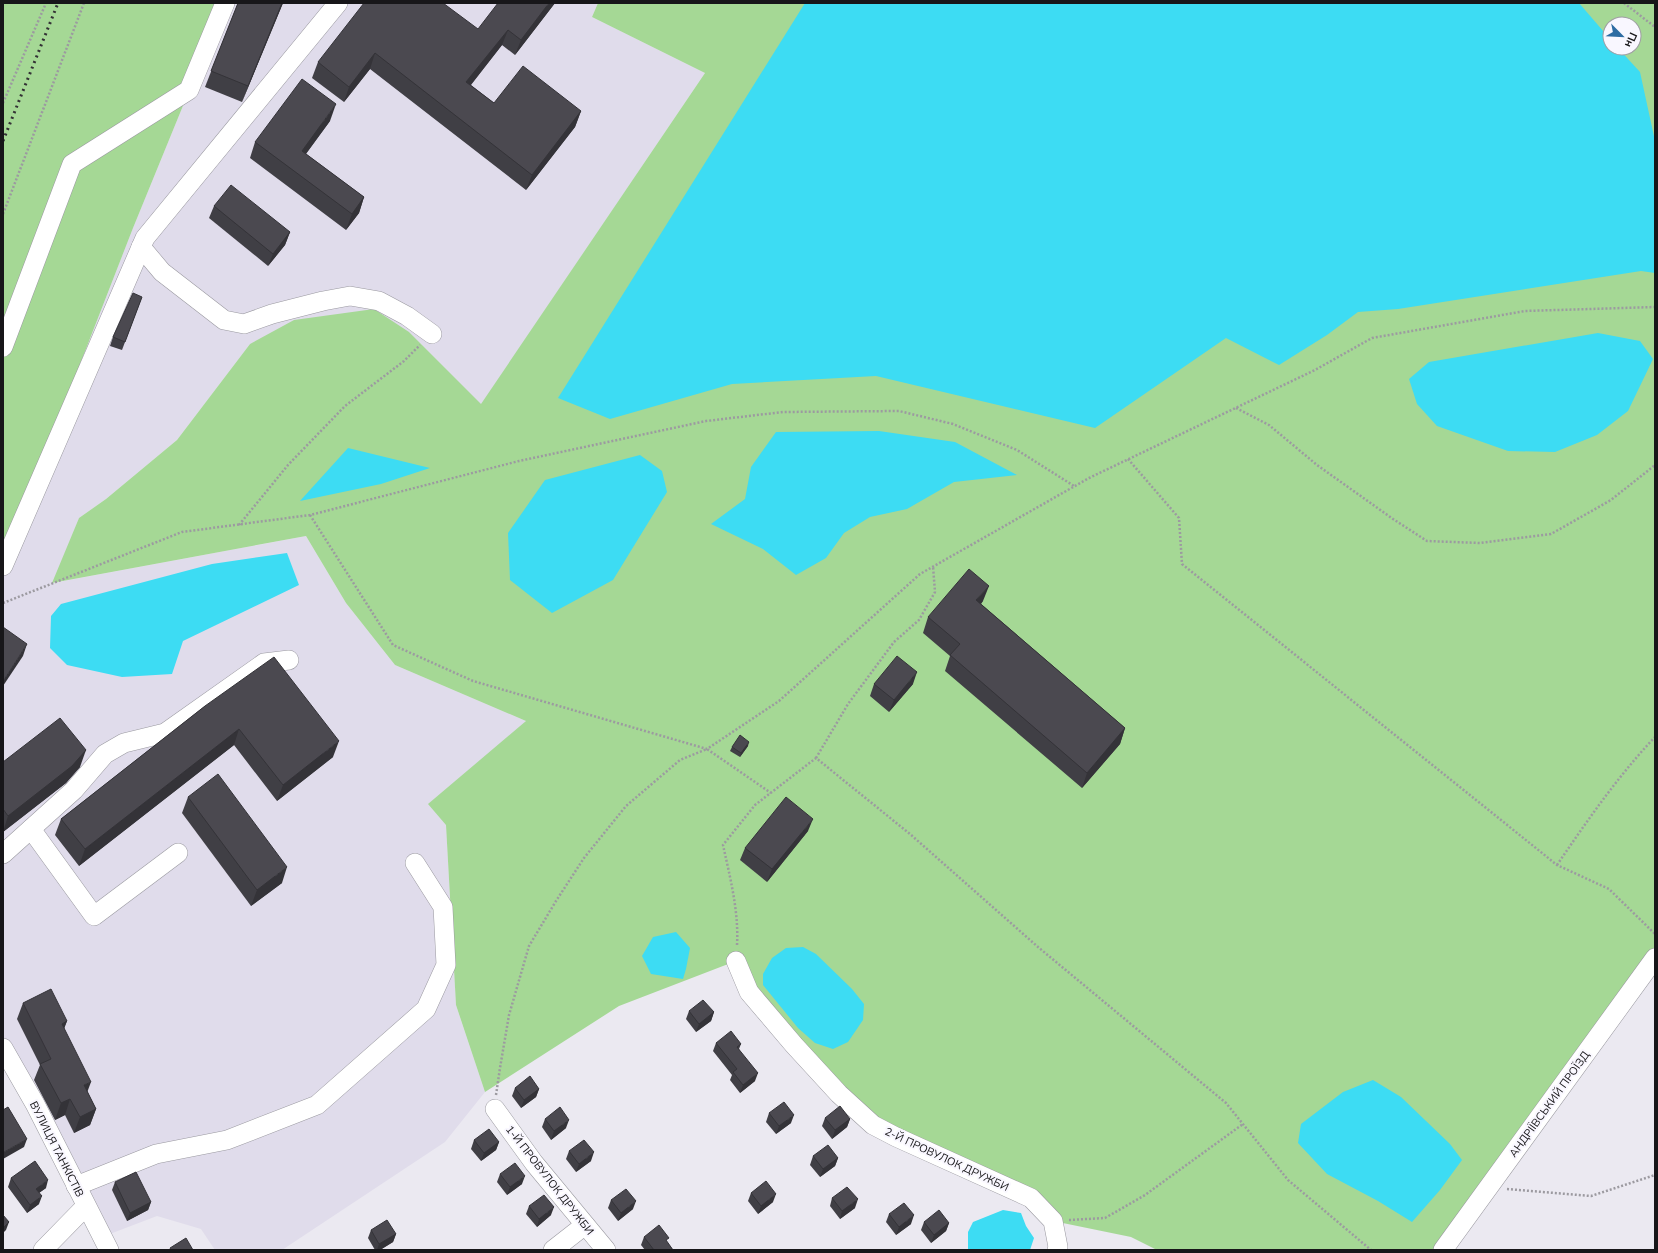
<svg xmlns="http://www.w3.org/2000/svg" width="1658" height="1253" font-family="'Nunito Sans',sans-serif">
	<rect width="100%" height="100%" fill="#ebe9f1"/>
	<path fill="#e0dceb" d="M225,3H598L592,17L705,73L481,405L409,332L250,344L177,440L106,499L79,518L53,583L306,536L346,603L395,665L526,721L446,825L456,1005L485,1092L445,1142L282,1250H215L201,1229L157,1216L102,1237L3,1048V562L133,228Z"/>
	<g fill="#a5d895" fill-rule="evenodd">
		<path d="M3,3H225L133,228L3,562Z"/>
		<path d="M598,3H1655V958L1443,1250H1157L1131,1237L1053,1221L1031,1198L896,1137L839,1094L736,961L619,1006L485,1092L456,1005L446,825L428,804L526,721L395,665L346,603L306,536L52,583L79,518L106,499L177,440L250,344L294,320L374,309L409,332L481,404L705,73L592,17ZM1610,24H1634V48H1610Z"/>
	</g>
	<g fill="#3ddcf3">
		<path d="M805,3H1579L1610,39V48H1618L1640,72L1655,141V273L1641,271L1398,309L1358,312L1327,335L1279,365L1226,338L1095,428L876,376L732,384L610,419L558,398Z"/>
		<path d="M1598,333L1640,341L1653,359L1628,411L1597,435L1555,452L1508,451L1437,426L1417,404L1409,379L1429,362Z"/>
		<path d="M879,431L955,442L1017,475L954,482L907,509L870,517L844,533L826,558L796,575L763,549L711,524L745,499L751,467L776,432Z"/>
		<path d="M348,448L430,468L381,484L300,501Z"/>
		<path d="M640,455L662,471L667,492L613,580L552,613L510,580L508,533L545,480Z"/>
		<path d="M287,553L299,585L183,641L172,674L122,677L67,665L50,648L51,616L61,604L212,564Z"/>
		<path d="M676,932L690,948L686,969L683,979L651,974L642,956L653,937Z"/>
		<path d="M803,947L816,954L852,989L864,1004L863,1020L848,1042L833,1049L815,1043L798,1028L763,985V974L772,958L786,948Z"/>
		<path d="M1373,1080L1401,1097L1450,1144L1462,1160L1440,1190L1412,1222L1378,1201L1327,1174L1298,1143L1301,1124L1343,1092Z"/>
		<path d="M1003,1210L1021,1213L1026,1226L1034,1238L1030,1250H968V1232L973,1222Z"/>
	</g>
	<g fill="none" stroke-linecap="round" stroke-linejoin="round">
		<defs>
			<g id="minor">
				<path d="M141,247L162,272L224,320L244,324L272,314L323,301L350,296L379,301L407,316L432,334"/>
				<path d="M3,347L72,164L189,90L225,3"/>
				<path d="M3,566L145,238L338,3"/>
				<path d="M31,829L94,916L178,853"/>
				<path d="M3,854L74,790L105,754L124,743L165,733L264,663L289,660"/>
				<path d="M736,961L749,992L794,1045L839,1094L873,1125L896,1137L1031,1198L1053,1221L1058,1247L1057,1250"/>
				<path d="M3,1048L35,1104L109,1250"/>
				<path d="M495,1109L534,1163L606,1250"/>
				<path d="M76,1186L156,1154L227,1140L317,1105L426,1009L446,965L443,907L415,863"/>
				<path d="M43,1250L86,1206"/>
				<path d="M553,1250L585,1225"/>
				<path d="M1443,1250L1655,958"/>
			</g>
		</defs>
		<use href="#minor" stroke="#9a99a0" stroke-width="20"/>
		<g stroke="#9c9aa0" stroke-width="2.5" stroke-dasharray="2 2" stroke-linecap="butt">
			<path d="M1624,3L1655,27"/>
			<path d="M3,103L46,3"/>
			<path d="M3,214L84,3"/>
			<path d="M1236,408L1269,425L1317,465L1393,519L1427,541L1480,543L1551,534L1611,500L1655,465"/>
			<path d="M1128,459L1179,518L1182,564L1557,865L1609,889L1655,934"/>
			<path d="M310,515L393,645L473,681L707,749L779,701L920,574L1089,478L1315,370L1372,338L1525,311L1655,307"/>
			<path d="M239,525L288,465L345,406L404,361L420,345"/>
			<path d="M3,603L182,532L310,515L519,461L706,421L783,412L899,411L953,424L1017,450L1074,486"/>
			<path d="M816,758L848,704L894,642L919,620L935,592L933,566"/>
			<path d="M1557,865C1587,821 1618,776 1655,737"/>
			<path d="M737,945C739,912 730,877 723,845L755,805L816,758L910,834L1038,947L1226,1103L1288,1180L1371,1250"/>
			<path d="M496,1095L500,1068L509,1015L529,946L556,901L584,858L626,806L680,760L707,749L771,793"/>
			<path d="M1507,1189L1591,1196L1655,1175"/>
			<path d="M1069,1220L1105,1218L1145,1195L1243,1124"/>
		</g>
		<use href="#minor" stroke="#fff" stroke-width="19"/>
		<path stroke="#333135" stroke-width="3" stroke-dasharray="2 4" stroke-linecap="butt" d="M3,141L58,3"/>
	</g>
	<g fill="#403f45">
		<path d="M238,3H283L242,102L205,87Z"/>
		<path d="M555,3L515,55L502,45L471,85L494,103L581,111L575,127L526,190L370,69L344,102L312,78L318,62L478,29Z"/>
		<path d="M330,121L306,154L364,197L359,213L346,230L250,158L255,142Z"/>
		<path d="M214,206L290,232L285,245L268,266L209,218Z"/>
		<path d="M142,297L122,350L110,346L113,337Z"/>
		<path d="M983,601L981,604L1125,728L1120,744L1082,788L945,671L950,656L923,633L928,617Z"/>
		<path d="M874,684H913L889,712L870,696Z"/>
		<path d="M205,706L333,757L277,801L234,745L79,866L55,835L61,819Z"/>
		<path d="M748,746L740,757L730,751L732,747Z"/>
		<path d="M3,762L80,767L66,783L3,832Z"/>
		<path d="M188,797L282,883L251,906L182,813Z"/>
		<path d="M808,831L767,882L740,860L745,848Z"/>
		<path d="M23,1003L67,1021L64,1028L87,1091L96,1109L90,1125L74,1133L65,1115L55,1120L34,1080L40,1065L17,1019Z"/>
		<path d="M689,1011L714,1012L711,1021L696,1032L686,1019Z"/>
		<path d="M716,1043L741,1044L739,1049L755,1081L740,1093L730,1080L732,1075L713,1051Z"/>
		<path d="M515,1088L539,1089L536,1097L521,1108L512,1096Z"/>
		<path d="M769,1113L791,1123L776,1134L766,1122Z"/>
		<path d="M825,1118L850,1119L847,1127L832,1139L822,1126Z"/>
		<path d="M545,1119L566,1128L551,1140L542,1127Z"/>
		<path d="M474,1140L499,1142L496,1150L481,1161L471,1149Z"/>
		<path d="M569,1151L591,1161L576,1172L566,1159Z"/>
		<path d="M813,1156L838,1158L835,1166L820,1177L810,1165Z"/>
		<path d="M500,1174L522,1184L507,1195L497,1182Z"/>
		<path d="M11,1178L46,1188L39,1193V1204L27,1213L8,1187Z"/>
		<path d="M115,1182L151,1202L148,1210L127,1221L112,1190Z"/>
		<path d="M751,1193L773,1202L758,1214L748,1201Z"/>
		<path d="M832,1198L855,1208L840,1219L830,1206Z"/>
		<path d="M611,1200L633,1209L618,1221L608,1208Z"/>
		<path d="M529,1206L551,1215L537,1227L526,1214Z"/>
		<path d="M889,1214L911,1224L896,1235L886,1222Z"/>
		<path d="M924,1222L949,1223L946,1231L931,1243L921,1230Z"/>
		<path d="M371,1230L396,1234L393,1242L380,1250H375L368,1238Z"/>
		<path d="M644,1237L667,1242L673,1250H645L641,1245Z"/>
	</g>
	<g fill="#343338">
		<path d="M282,3H283L242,102L248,86Z"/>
		<path d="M549,3H555L515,55L521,40Z"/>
		<path d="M508,30L502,45L461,97L466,82Z"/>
		<path d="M375,53L370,69L344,102L349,87Z"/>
		<path d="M336,104L330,121L296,167L302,151Z"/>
		<path d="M581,111L575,127L526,190L532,175Z"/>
		<path d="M364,197L359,213L346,230L352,214Z"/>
		<path d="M290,232L285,245L268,266L273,254Z"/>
		<path d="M989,586L983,601L971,616L976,600Z"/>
		<path d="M27,644L23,656L3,686L4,680Z"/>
		<path d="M917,672L913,684L889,712L894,700Z"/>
		<path d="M1125,728L1120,744L1082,788L1087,773Z"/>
		<path d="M239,729L234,745L79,866L85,849Z"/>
		<path d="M339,741L333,757L277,801L283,785Z"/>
		<path d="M749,742L748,746L740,757L741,753Z"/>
		<path d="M86,750L80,767L66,783L3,832L8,816Z"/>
		<path d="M813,819L808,831L767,882L772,869Z"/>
		<path d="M287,867L282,883L251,906L257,890Z"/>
		<path d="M714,1012L711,1021L696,1032L699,1024Z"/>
		<path d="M67,1021L61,1037L62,1024Z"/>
		<path d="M758,1073L755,1081L740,1093L743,1085Z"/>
		<path d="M91,1082L85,1098L84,1085Z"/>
		<path d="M539,1089L536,1097L521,1108L524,1100Z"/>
		<path d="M70,1099L65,1115L55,1120L61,1103Z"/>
		<path d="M96,1109L90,1125L74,1133L80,1117Z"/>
		<path d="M794,1115L791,1123L776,1134L779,1126Z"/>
		<path d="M850,1119L847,1127L832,1139L835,1130Z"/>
		<path d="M569,1120L566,1128L551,1140L554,1131Z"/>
		<path d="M27,1139L24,1147L3,1159V1155L4,1152Z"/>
		<path d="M499,1142L496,1150L481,1161L484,1153Z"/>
		<path d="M594,1152L591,1161L576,1172L579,1164Z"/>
		<path d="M838,1158L835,1166L820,1177L823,1169Z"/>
		<path d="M525,1176L522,1184L507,1195L510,1187Z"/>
		<path d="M48,1180L46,1188L33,1197L36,1189Z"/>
		<path d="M776,1194L773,1202L758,1214L761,1206Z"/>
		<path d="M42,1196L39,1204L27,1213L30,1205Z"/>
		<path d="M858,1199L855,1208L840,1219L842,1211Z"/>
		<path d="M636,1201L633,1209L618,1221L621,1213Z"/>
		<path d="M151,1202L148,1210L127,1221L130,1213Z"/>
		<path d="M554,1207L551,1215L537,1227L539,1219Z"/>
		<path d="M914,1215L911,1224L896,1235L899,1227Z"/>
		<path d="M9,1222L6,1230L3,1233V1228Z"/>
		<path d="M949,1223L946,1231L931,1243L934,1235Z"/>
		<path d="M396,1234L393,1242L380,1250H377L379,1244Z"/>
	</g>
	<g fill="#4b4950" stroke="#343338">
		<path d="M238,3H282L248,86L211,71Z"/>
		<path d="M364,3H443L478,29L498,3H549L521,40L508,30L466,82L494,103L523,66L581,111L532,175L375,53L349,87L318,62Z"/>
		<path d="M302,79L336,104L302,151L364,197L352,214L255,142Z"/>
		<path d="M231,185L290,232L273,254L214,206Z"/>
		<path d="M133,293L142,297L125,342L113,337Z"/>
		<path d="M969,569L989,586L976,600L1125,728L1087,773L950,655L960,644L928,617Z"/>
		<path d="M3,627L27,644L4,680L3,679Z"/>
		<path d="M897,656L917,672L894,700L874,684Z"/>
		<path d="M274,657L339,741L283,785L239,729L85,849L61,819L205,706Z"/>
		<path d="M60,718L86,750L72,766L8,816L3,809V762Z"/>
		<path d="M740,735L749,742L741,753L732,747Z"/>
		<path d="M218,774L287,867L257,890L188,797Z"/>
		<path d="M786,797L813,819L772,869L745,848Z"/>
		<path d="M51,989L67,1021L62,1024L91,1082L84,1085L96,1109L80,1117L70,1099L61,1103L40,1064L51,1059L23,1003Z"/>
		<path d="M703,1000L714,1012L699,1024L689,1011Z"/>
		<path d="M731,1031L741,1044L737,1047L758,1073L743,1085L733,1072L737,1069L716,1043Z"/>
		<path d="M530,1076L539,1089L524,1100L515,1088Z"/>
		<path d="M784,1102L794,1115L779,1126L769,1113Z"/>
		<path d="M840,1106L850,1119L835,1130L825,1118Z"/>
		<path d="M8,1107L27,1139L4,1152L3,1150V1110Z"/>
		<path d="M560,1107L569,1120L554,1131L545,1119Z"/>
		<path d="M489,1129L499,1142L484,1153L474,1140Z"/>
		<path d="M584,1140L594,1152L579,1164L569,1151Z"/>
		<path d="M828,1145L838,1158L823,1169L813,1156Z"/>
		<path d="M35,1161L48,1180L36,1189L42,1196L30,1205L11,1178Z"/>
		<path d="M515,1163L525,1176L510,1187L500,1174Z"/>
		<path d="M136,1172L151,1202L130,1213L115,1182Z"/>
		<path d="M766,1181L776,1194L761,1206L751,1193Z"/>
		<path d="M847,1187L858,1199L842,1211L832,1198Z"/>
		<path d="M626,1189L636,1201L621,1213L611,1200Z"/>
		<path d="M544,1195L554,1207L539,1219L529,1206Z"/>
		<path d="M904,1203L914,1215L899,1227L889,1214Z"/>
		<path d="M939,1210L949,1223L934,1235L924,1222Z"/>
		<path d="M3,1215L9,1222L3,1228Z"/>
		<path d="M387,1220L396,1234L379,1244L371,1230Z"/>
		<path d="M659,1225L669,1238L666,1240L673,1250H654L644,1237Z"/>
		<path d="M186,1238L193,1250H171L170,1248Z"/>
	</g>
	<g text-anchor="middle" stroke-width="4" stroke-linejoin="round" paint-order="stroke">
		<g font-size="11" fill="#171619" stroke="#f9f7ff">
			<text transform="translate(1549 1104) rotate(-54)" y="4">АНДРІЇВСЬКИЙ ПРОЇЗД</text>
			<text transform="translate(57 1149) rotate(63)" y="4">ВУЛИЦЯ ТАНКІСТІВ</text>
			<text transform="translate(947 1159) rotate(25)" y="4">2-Й ПРОВУЛОК ДРУЖБИ</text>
			<text transform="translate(550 1180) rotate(52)" y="4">1-Й ПРОВУЛОК ДРУЖБИ</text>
		</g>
	</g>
	<rect width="1658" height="1253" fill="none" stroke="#171619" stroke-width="8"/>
	<g transform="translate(1622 36) rotate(114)"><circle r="19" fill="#f9f7ff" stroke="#9f9da3"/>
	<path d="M0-3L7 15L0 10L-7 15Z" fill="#2e6ca3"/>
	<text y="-6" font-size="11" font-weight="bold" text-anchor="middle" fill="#171619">Пн</text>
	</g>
</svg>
